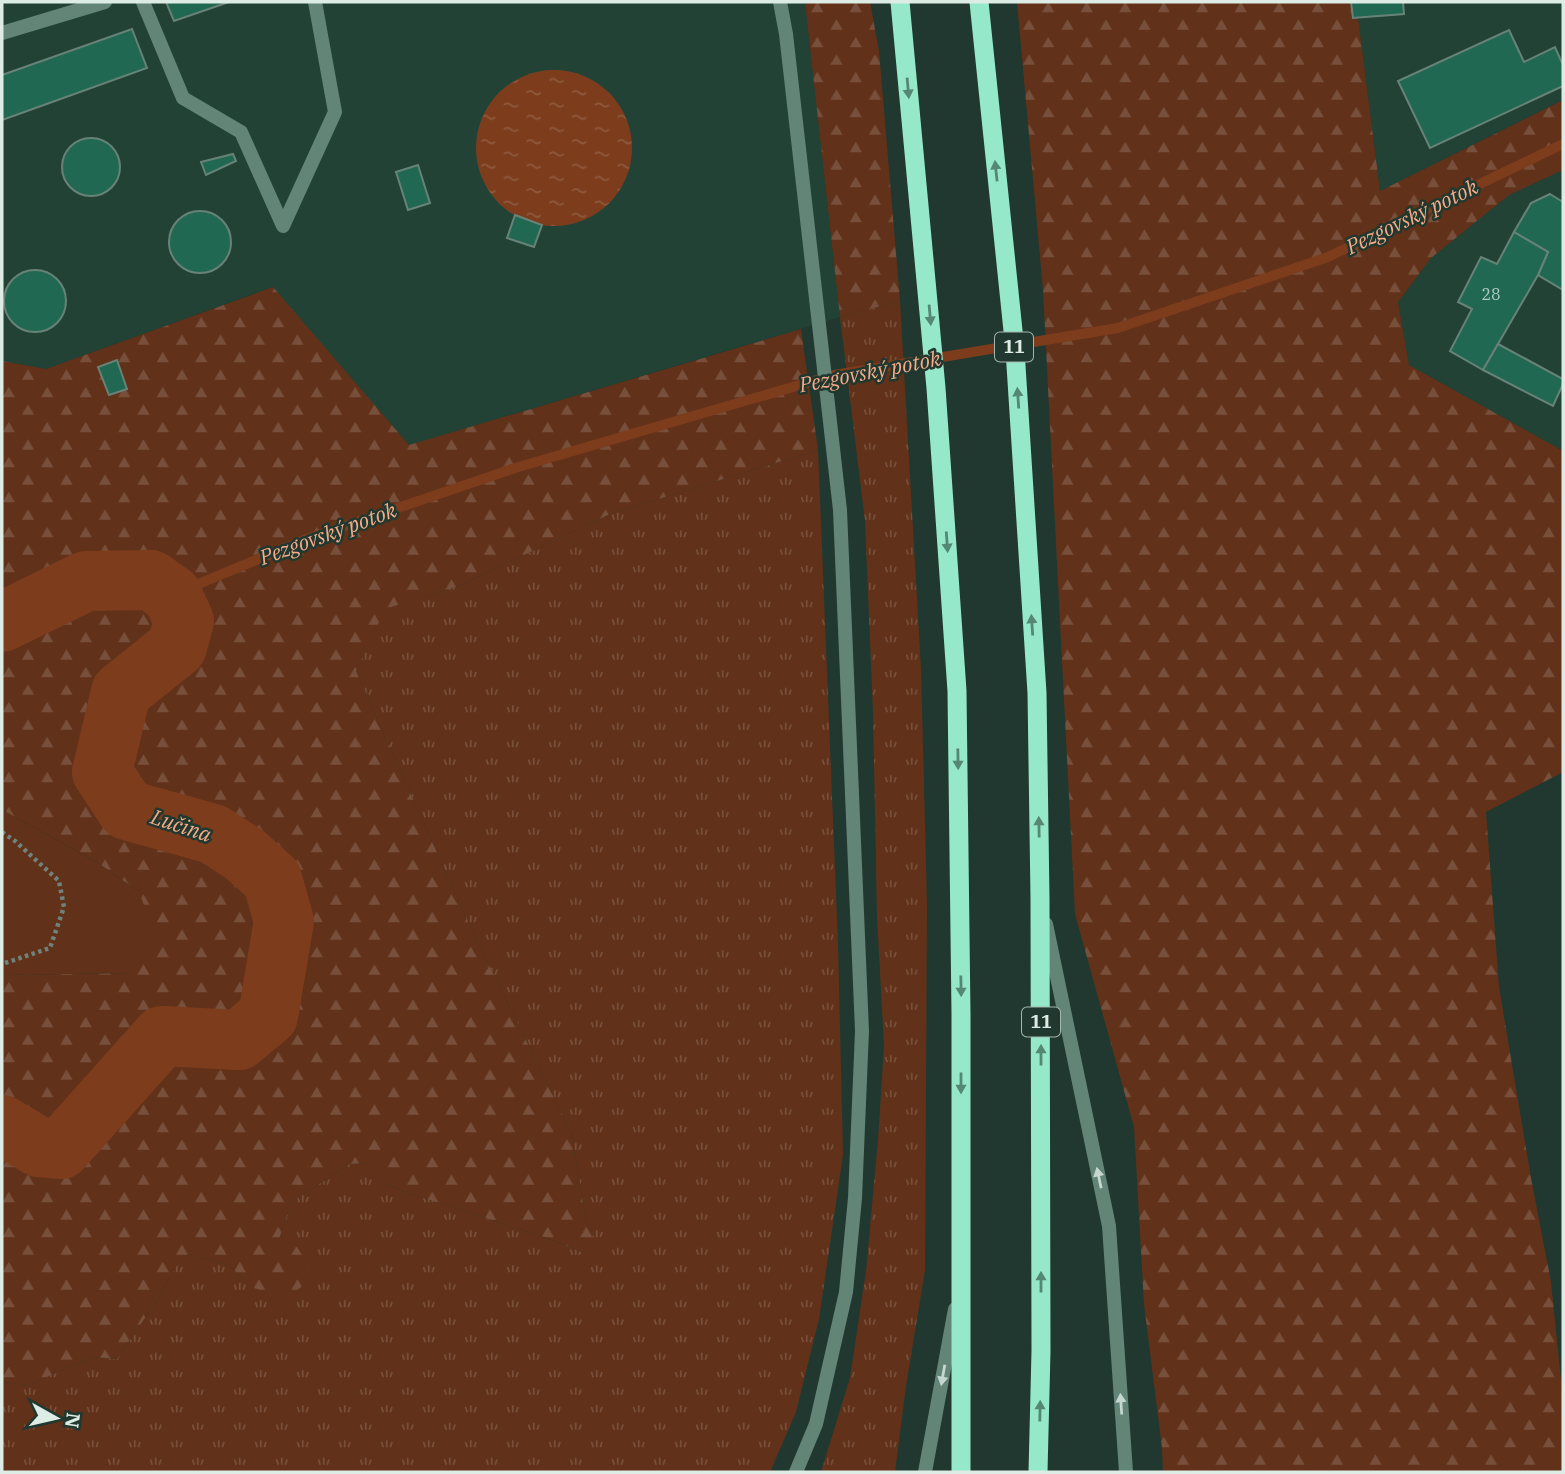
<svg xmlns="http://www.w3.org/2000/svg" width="1565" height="1474" font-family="'IBM Plex Serif',serif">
	<defs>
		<pattern id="grass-tufts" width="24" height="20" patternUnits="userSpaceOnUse" patternTransform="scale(1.75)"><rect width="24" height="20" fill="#613119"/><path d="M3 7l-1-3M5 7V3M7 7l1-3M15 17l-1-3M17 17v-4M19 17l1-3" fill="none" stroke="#774f3a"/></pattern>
		<pattern id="forest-firs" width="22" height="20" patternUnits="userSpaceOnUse" patternTransform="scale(1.75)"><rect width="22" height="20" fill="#613119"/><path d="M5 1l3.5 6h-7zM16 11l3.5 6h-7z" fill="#774f3a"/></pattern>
		<pattern id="water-ripples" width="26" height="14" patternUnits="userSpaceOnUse" patternTransform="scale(1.75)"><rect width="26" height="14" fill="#7d3d1d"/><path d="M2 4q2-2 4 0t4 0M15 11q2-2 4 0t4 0" fill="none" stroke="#8f593e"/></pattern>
	</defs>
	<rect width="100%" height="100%" fill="#20382f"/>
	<g fill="#224236">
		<path d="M2,2H805L840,317L409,445L272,287L46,369L2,361Z"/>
		<path d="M1356,2H1563V100L1380,191Z"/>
		<path d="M1563,170V451L1409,365L1398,302L1431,258L1509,195Z"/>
	</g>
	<g fill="url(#grass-tufts)">
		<path d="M900,301L921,669L927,904L925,1270L906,1386L895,1472H821L850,1378L866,1271L878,1140L884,1046L877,916L873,711L865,521L840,317Z"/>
		<path d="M818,450L838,944L843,1155L819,1319L796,1412L770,1472H2V1382L28,1385L93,1357L117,1359L156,1302L177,1265L188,1254L229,1265L249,1286L277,1246L291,1202L350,1164L369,1163L383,1182L402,1191L544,1237L582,1252L593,1234L586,1221L571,1132L468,922L356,671L384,609L459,586L610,514Z"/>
	</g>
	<g fill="url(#forest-firs)">
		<path d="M805,2H870L879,51L900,301L840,317Z"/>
		<path d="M1017,2H1356L1380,191L1563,100V170L1509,195L1431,258L1398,302L1409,365L1563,451V772L1486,812L1499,987L1531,1178L1551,1282L1563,1400V1472H1163L1162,1448L1144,1304L1134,1127L1075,914L1043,290Z"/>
		<path d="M273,287L409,445L801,329L818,450L610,514L459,586L385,609L356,671L468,922L571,1132L586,1221L593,1234L592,1245L582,1252L544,1237L402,1191L383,1182L369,1163L350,1164L291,1202L277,1246L297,1247L309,1266L306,1284L283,1299L249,1286L229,1265L188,1254L177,1265L156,1302L117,1359L93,1357L28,1385L2,1382V975L133,973L139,892L95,861L2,810V361L46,369Z"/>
	</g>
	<path fill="#613119" d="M2,810L95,861L139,892L156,937L133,973L2,975Z"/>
	<circle fill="url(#water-ripples)" cx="554" cy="148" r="78"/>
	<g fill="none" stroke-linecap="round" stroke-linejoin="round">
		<path stroke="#7d3d1d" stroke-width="10" d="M172,595L304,540L515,468L834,375L1118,328L1328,257L1563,144"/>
		<path stroke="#7d3d1d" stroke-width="60" d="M2,622L86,581L151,580L172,595L184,621L177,647L121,692L102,772L127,810L213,834L244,854L272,879L284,921L268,1016L239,1040L162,1036L61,1149L39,1147L2,1125"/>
	</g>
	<g fill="#216853" stroke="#688277" stroke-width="2">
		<path d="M166,2H229L174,21Z"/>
		<path d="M1351,2H1403L1404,14L1353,18Z"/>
		<path d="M132,29L147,68L2,120V75Z"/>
		<path d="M1509,30L1524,62L1555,47L1563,65V86L1430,148L1398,81Z"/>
		<circle cx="91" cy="167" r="29"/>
		<path d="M233,154L236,161L206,175L201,162Z"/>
		<path d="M418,165L430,203L408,210L396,172Z"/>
		<path d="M1550,194L1563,202V290L1538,275L1548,252L1514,232L1531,203Z"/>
		<circle cx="200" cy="242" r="31"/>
		<path d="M515,215L542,225L534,247L507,238Z"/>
		<path d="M1514,232L1548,252L1538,275L1483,370L1450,351L1472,309L1458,302L1481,257L1497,264Z"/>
		<circle cx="35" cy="301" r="31"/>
		<path d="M1498,344L1563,379V384L1553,406L1483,370Z"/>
		<path d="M117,360L127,389L109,395L98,367Z"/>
	</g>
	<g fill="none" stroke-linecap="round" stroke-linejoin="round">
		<path stroke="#6f827b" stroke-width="4.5" stroke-dasharray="3.5 3.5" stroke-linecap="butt" d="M2,832L15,841L59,881L64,907L50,948L2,964"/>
		<g stroke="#628578" stroke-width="14">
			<path d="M143,2L183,98L241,132L283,226L335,112L315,2"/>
			<path d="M780,2L786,34L840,510L862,1031L855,1198L846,1292L816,1424L796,1472"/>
			<path d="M2,33L105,2"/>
			<path d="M1046,924L1109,1226L1126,1472"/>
			<path d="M925,1472L955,1309"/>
		</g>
		<g stroke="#96e8ca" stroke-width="19">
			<path d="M900,2L936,388L957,691L961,1014V1472"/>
			<path d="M979,2L1015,350L1037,693L1040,898L1041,1351L1038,1472"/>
		</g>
	</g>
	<defs><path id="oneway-solid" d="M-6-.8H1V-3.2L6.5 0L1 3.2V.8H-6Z" transform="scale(1.75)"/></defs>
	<g fill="#558775">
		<use href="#oneway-solid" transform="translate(908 88) rotate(85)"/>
		<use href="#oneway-solid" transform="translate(996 171) rotate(-96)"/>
		<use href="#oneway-solid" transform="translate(930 315) rotate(85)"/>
		<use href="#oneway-solid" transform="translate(1018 398) rotate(-94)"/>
		<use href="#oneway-solid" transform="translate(947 542) rotate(86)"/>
		<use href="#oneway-solid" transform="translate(1032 625) rotate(-94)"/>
		<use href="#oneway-solid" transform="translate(958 759) rotate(89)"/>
		<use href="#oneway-solid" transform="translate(1039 827) rotate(-91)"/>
		<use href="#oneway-solid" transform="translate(961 986) rotate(89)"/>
		<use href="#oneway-solid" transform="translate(1041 1055) rotate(-90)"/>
		<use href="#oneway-solid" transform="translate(961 1083) rotate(90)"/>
		<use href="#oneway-solid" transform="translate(1041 1282) rotate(-90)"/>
		<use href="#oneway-solid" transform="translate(1040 1411) rotate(-89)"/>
	</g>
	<g fill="#c5d7d0">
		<use href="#oneway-solid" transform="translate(1099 1178) rotate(-102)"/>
		<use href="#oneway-solid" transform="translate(943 1375) rotate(100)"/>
		<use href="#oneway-solid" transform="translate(1121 1404) rotate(-94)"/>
	</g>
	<g text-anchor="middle" stroke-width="5" stroke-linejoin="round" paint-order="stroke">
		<g font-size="16" fill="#afcbc1">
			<text x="1491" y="300">28</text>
		</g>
		<g fill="#20382f" stroke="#a5b6af" stroke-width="2">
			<rect x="995" y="332.5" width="38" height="29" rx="5"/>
			<rect x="1022" y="1007.5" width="38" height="29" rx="5"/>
		</g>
		<g font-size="18" font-weight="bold" fill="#deece6">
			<text x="1014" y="353">11</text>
			<text x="1041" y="1028">11</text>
		</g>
		<g font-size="21" font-style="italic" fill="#f8ab88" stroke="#20382f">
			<text transform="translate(1412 217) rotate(-26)" y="7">Pezgovský potok</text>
			<text transform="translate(870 372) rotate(-11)" y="7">Pezgovský potok</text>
			<text transform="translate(328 534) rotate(-20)" y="7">Pezgovský potok</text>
			<text transform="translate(181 826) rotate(18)" y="7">Lučina</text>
		</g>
	</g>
	<rect width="1565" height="1474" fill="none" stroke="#deece6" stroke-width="7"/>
	<g transform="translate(56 1418) rotate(98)" stroke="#20382f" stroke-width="5" paint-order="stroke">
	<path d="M0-5L12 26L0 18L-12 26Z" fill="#deece6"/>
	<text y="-10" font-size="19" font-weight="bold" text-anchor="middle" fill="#deece6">N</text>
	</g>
</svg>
